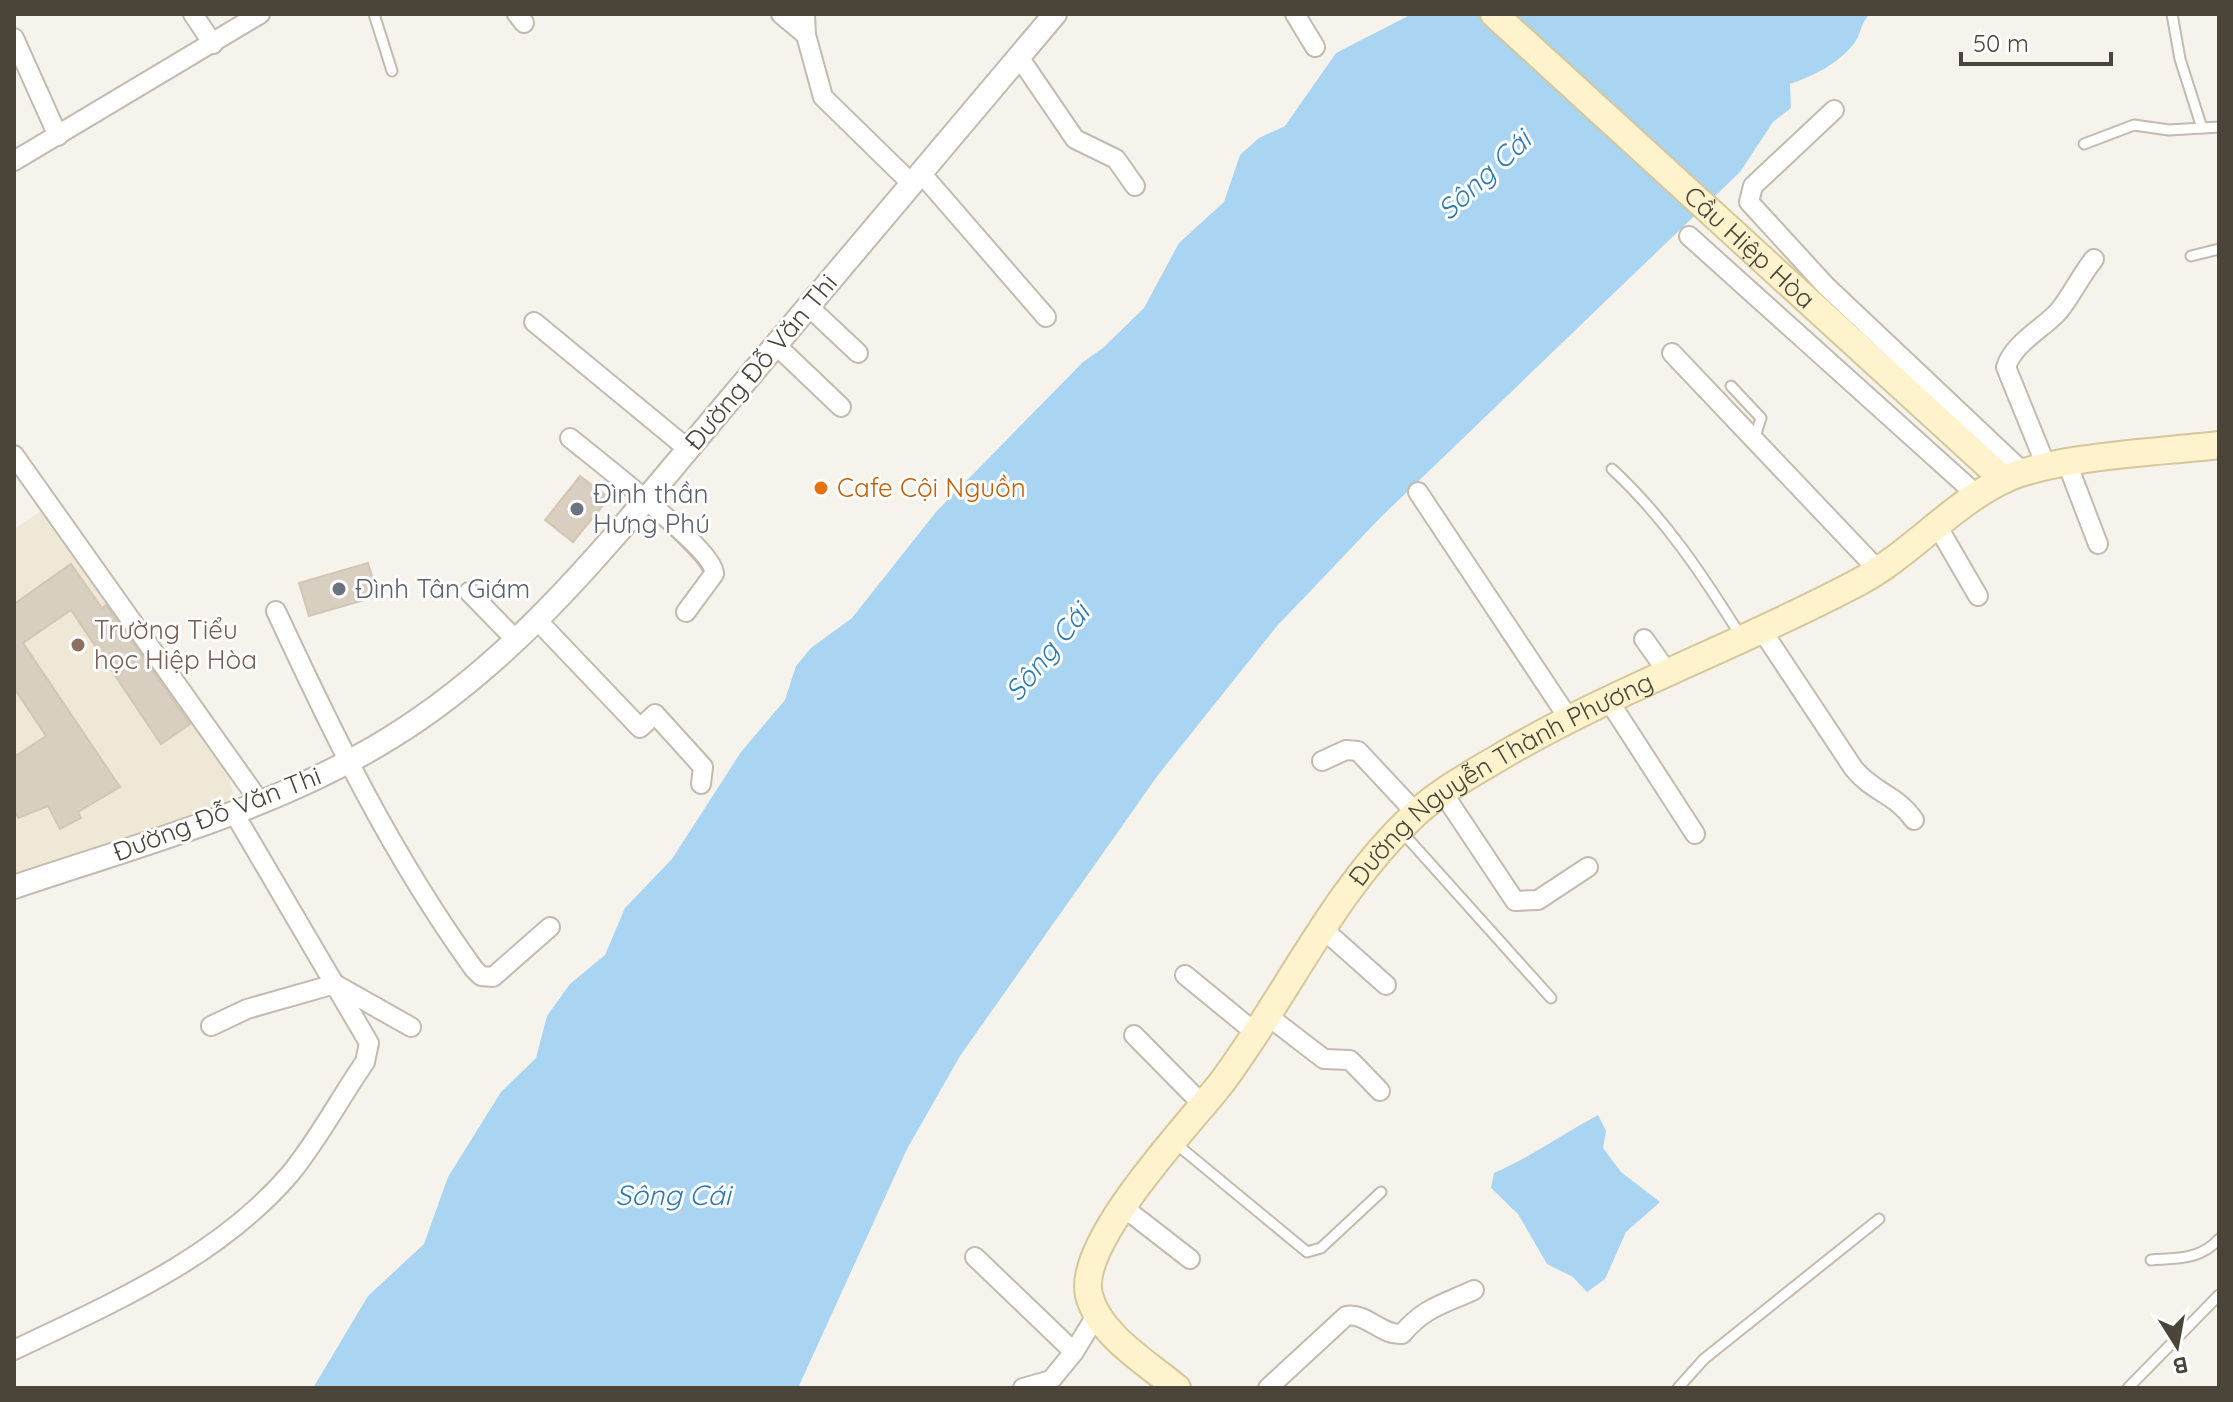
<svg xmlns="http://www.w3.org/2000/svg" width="2233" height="1402" font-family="Quicksand,sans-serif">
	<rect width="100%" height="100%" fill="#f6f3ec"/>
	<path fill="#efe8d6" d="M45,508L226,765L237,806L14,884V529Z"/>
	<g fill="#a9d4f2">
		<path d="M1412,14H1870C1860,23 1862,32 1855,42C1840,63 1813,76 1790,84L1791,108L1773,122L1740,172L1380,518L1277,626L1158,775L960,1056L907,1149L798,1388H313L368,1296L424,1244L448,1177L501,1092L536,1058L547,1016L570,984L605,955L625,908L672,859L741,752L785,700L796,666L811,648L852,618L936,512L1083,362L1103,348L1144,308L1179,243L1224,202L1240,155L1259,138L1285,126L1336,53Z"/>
		<path d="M1598,1115L1606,1131L1603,1148L1621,1172L1660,1202L1626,1232L1605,1279L1587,1292L1573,1277L1547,1264L1518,1214L1491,1188L1494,1173C1531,1157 1563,1134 1598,1115Z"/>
	</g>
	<g fill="#d8cfc1" stroke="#d3c7b4" stroke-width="2">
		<path d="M580,476L609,498L573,542L545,520Z"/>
		<path d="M368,563L378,596L309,616L299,583Z"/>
		<path d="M71,564L102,608L106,605L190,724L161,744L71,610L23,643L120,787L78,812L81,818L60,829L48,806L18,818L14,809V757L46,736L14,688V604Z"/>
	</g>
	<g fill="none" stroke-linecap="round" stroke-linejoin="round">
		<defs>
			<g id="service">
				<path d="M374,14L392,71"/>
				<path d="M2172,14L2180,59L2202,128"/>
				<path d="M2084,144L2134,125L2169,130L2219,127"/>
				<path d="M2191,256L2219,249"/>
				<path d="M1731,386L1761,418L1754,440"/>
				<path d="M1612,469C1665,518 1704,577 1742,638"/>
				<path d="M1402,832L1551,998"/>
				<path d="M1175,1143L1307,1252L1321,1248L1381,1192"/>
				<path d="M2151,1260C2177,1258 2200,1260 2219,1239"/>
				<path d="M1678,1388L1704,1359L1879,1219"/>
				<path d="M2128,1388L2219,1295"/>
			</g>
			<g id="minor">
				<path d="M193,14L213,44"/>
				<path d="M517,14L524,23"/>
				<path d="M781,14L806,35"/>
				<path d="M805,14L806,35L823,97L912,184"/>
				<path d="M1295,14L1315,47"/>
				<path d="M14,38L58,136"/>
				<path d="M1019,57L1075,139L1116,159L1135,186"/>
				<path d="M1834,110L1753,186L1749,202L1826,286L2024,473"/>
				<path d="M14,161L260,14"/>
				<path d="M921,173L1046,317"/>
				<path d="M1689,236L1978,496"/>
				<path d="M808,306L858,353"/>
				<path d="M534,322L688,449"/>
				<path d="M776,345L841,407"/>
				<path d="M1672,353L1879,571"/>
				<path d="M570,438C593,457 717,552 714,574L686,612"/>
				<path d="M14,455L260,802"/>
				<path d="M2067,463L2098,544"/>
				<path d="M2047,468L2006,367C2014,343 2041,330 2058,312C2070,298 2081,275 2094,259"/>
				<path d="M1418,492L1569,719"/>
				<path d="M1938,527L1978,596"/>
				<path d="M469,592L517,641"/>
				<path d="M276,611C335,738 391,854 474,969L481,976L493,977L550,927"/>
				<path d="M538,621L640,728L655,714L703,767L701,784"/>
				<path d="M1763,632L1854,769C1874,793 1896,794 1914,820"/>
				<path d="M1644,639L1668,673"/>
				<path d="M1609,701L1695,834"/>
				<path d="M1322,761L1346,750L1358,751L1416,813"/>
				<path d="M1443,793L1515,901L1538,900L1588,867"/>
				<path d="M1323,929L1386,985"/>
				<path d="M1185,975L1257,1034"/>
				<path d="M1268,1016L1324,1059L1350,1060L1380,1091"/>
				<path d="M211,1026L247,1009L335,984L411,1027"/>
				<path d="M1134,1035L1203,1105"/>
				<path d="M1123,1207L1190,1259"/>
				<path d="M975,1257L1074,1352"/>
				<path d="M14,1350C112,1303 218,1258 290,1174C318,1140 340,1098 365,1062L369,1043L234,813"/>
				<path d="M1023,1388L1051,1380L1074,1352L1097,1314"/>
				<path d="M1268,1388L1346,1316C1366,1312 1382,1336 1402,1334C1425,1307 1442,1305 1474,1290"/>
			</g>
			<path id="tertiary" d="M14,887C141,844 275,809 390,738C525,655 620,529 721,410C832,278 943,146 1055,14"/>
			<g id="secondary">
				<path id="s1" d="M1494,14L2004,480"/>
				<path id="s2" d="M1177,1388C1147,1363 1099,1335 1089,1295C1076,1244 1186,1127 1219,1086C1286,998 1331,893 1413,816C1438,792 1470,775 1500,757C1614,690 1740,645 1857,583C1910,555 1950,506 2003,480C2053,456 2161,452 2219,445"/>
			</g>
		</defs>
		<use href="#service" stroke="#c2bbae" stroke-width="13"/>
		<use href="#minor" stroke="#c2bbae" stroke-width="22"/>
		<use href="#tertiary" stroke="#c2bbae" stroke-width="26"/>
		<use href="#secondary" stroke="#d6c79b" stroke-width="30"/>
		<use href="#service" stroke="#fff" stroke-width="9"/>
		<use href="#minor" stroke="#fff" stroke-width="18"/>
		<use href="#tertiary" stroke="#fff" stroke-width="22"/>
		<use href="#secondary" stroke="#fff3cd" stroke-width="26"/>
	</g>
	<circle fill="#e8710a" stroke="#fff" stroke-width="3" cx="821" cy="488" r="8"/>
	<g fill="#6b7280" stroke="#fff" stroke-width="3">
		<circle cx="577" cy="509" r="8"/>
		<circle cx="339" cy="589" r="8"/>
	</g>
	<circle fill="#8d6e63" stroke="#fff" stroke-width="3" cx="78" cy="645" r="8"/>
	<g text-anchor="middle" stroke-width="6" stroke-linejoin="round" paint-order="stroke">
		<g font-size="26" fill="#4b4439" stroke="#fff">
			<text dy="9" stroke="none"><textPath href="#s1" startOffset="346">Cầu Hiệp Hòa</textPath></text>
			<text transform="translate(761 362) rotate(-50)" y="9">Đường Đỗ Văn Thi</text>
			<text dy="9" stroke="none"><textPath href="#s2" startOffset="808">Đường Nguyễn Thành Phương</textPath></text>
			<text transform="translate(217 814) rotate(-21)" y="9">Đường Đỗ Văn Thi</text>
		</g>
		<g font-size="26" fill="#c56008" stroke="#fff" text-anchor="start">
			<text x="837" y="497">Cafe Cội Nguồn</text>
		</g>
		<g font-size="26" fill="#5b616d" stroke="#fff" text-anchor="start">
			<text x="593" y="503">Đình thần<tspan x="593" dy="30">Hưng Phú</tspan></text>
			<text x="355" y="598">Đình Tân Giám</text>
		</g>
		<g font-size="26" fill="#785e54" stroke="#fff" text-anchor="start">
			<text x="94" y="639">Trường Tiểu<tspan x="94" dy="30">học Hiệp Hòa</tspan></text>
		</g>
		<g font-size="28" font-style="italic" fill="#2e7ab2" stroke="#fff">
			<text transform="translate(1484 175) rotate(-43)" y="10">Sông Cái</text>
			<text transform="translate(1047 652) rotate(-51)" y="10">Sông Cái</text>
			<text x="673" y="1205">Sông Cái</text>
		</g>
	</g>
	<rect width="2233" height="1402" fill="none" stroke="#4b4439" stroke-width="32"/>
	<g transform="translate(2177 1346) rotate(169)" stroke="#ffffff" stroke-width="6" paint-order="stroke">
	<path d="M0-6L14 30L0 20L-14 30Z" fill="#4b4439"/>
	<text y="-12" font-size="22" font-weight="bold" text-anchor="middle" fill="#4b4439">B</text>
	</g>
	<path d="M1961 52v12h150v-12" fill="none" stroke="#4b4439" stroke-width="4"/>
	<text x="1973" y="52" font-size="24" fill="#4b4439" stroke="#ffffff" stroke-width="6" paint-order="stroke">50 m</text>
</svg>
